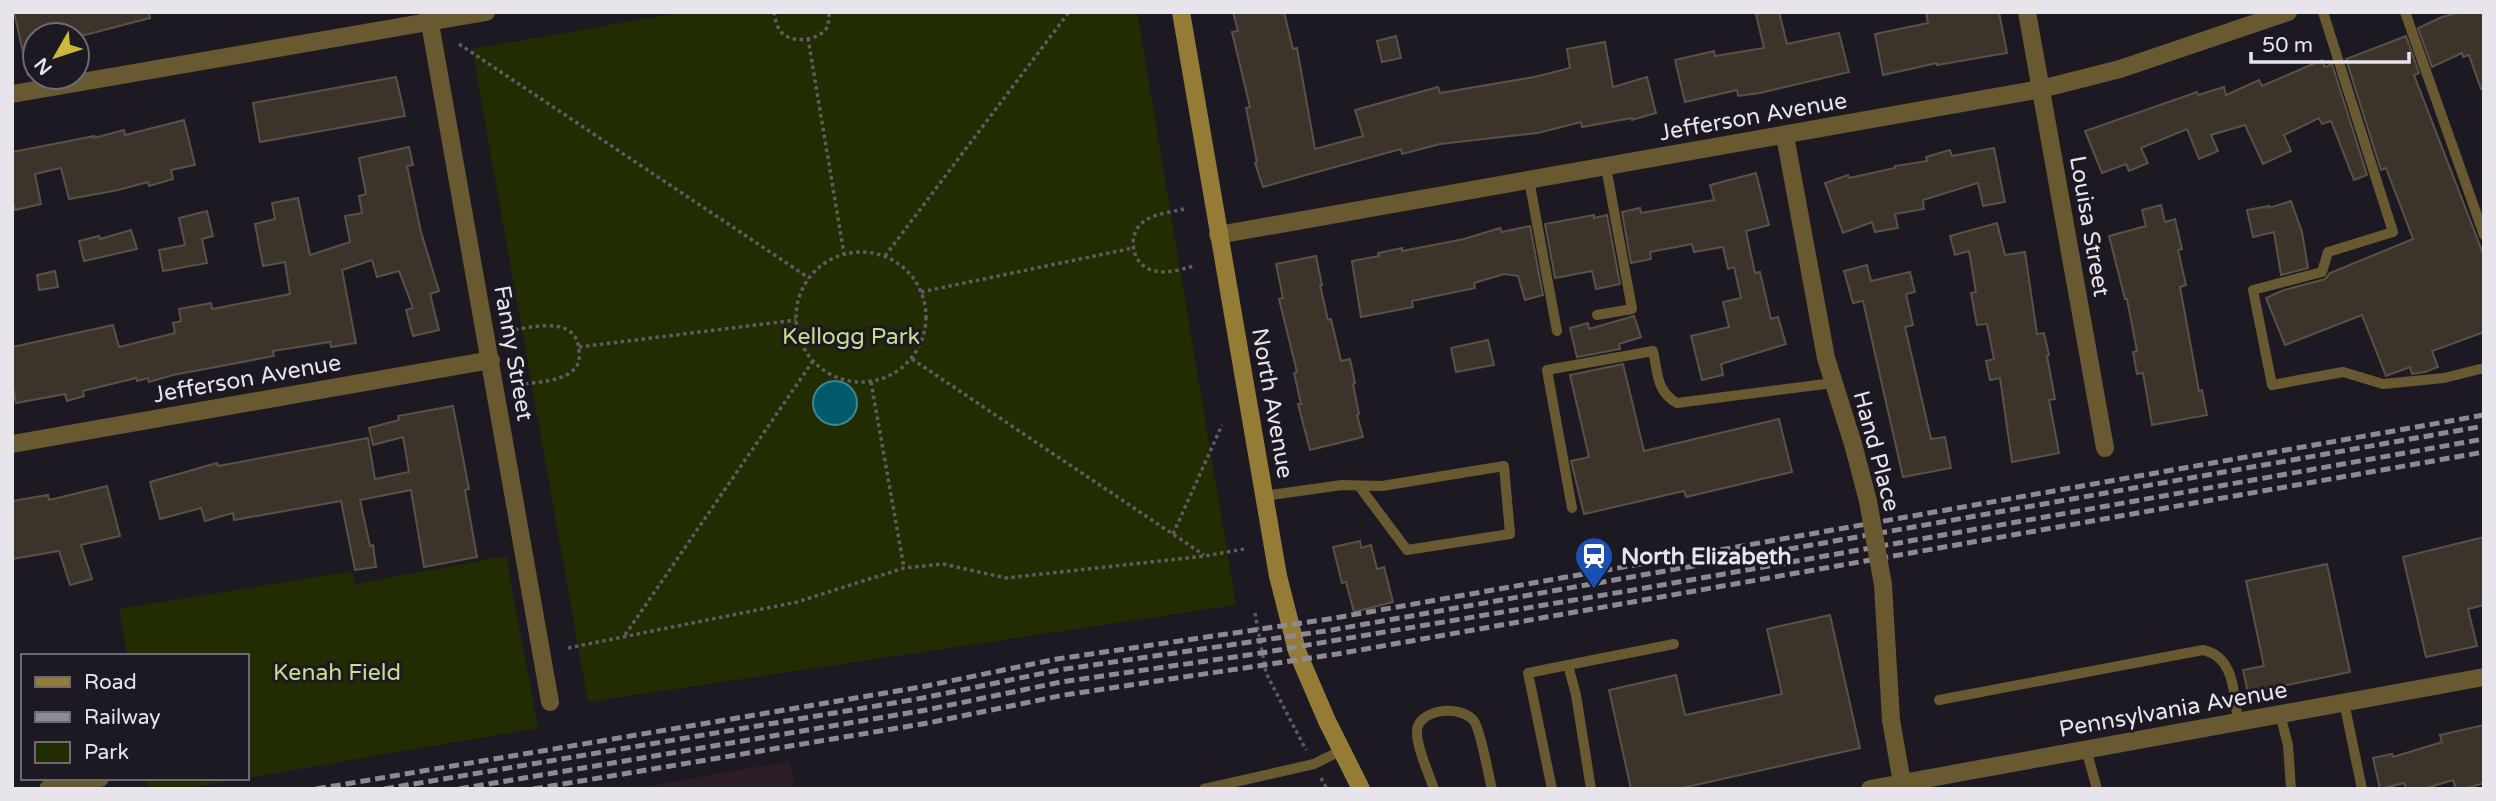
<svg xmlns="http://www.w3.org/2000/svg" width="2496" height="801" font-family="'Varela Round',sans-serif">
	<rect width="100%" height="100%" fill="#1d1923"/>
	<path fill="#2c1c26" d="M790,761L795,789H631Z"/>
	<g fill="#212c01">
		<path d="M684,12H1137L1236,605L588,702L472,49Z"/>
		<path d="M506,556L538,728L247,778V656H127L119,609L352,571L355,584Z"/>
		<path d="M147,778H244L183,789H149Z"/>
	</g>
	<circle fill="#005a6a" stroke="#458391" stroke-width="2" cx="835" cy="403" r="22"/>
	<g fill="#3c342b" stroke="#595146" stroke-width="2">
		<path d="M14,12H149L150,18L85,35H35V75H28Z"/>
		<path d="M1233,12H1284L1293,49L1297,48L1315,149L1363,136L1355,110L1438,87L1440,93L1534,77L1570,68L1567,49L1605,42L1613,87L1647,77L1656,113L1632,120V118L1582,127L1581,122L1538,133L1440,144L1402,154L1401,149L1263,187L1255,163L1257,162L1246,108L1250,107L1232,32L1238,31Z"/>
		<path d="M1765,12H1779L1787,44L1839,33L1849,72L1760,93L1738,96L1737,90L1685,102L1675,60L1714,51L1715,56L1764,48L1756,14Z"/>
		<path d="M1926,12H1999L2007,53L1937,65V63L1883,75L1875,34L1928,23Z"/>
		<path d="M2461,12H2484V89H2481L2469,55L2463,57L2462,53L2432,67L2418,28L2442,17Z"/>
		<path d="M1396,36L1401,58L1382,62L1377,41Z"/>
		<path d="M2406,36L2419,73L2414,75L2484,256V332L2432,351L2438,367L2425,372L2412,374L2410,367L2386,376L2362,315L2285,345L2266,298L2284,290L2325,279L2330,273L2413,239L2386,168L2381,170L2346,59Z"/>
		<path d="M2322,60L2325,67L2332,64L2367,175L2354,180L2331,121L2322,124L2319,118L2284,135L2291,151L2263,164L2245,125L2211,135L2218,151L2199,159L2187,129L2141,148L2148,163L2129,171L2126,164L2102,173L2085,131L2197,92L2198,95L2224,87L2226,95L2259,80L2262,86Z"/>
		<path d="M396,77L405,116L260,142L253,103Z"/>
		<path d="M184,120L195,165L171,170L173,179L149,186L148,182L118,190L69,199L61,168L35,174L41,204L15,210L12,200V152L69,141L94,136V138L124,130L125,135Z"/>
		<path d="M409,147L413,165L407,166L421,232L439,291L430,294L439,330L413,336L406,310L413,308L399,271L377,277L372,260L342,270L356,343L331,347L330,342L273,351L274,356L173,375L149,382L148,378L137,381L136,378L83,391L84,396L67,401L65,394L16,403L12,382V347L113,325L119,347L175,333L173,323L181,321L179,309L211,303L212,309L290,294L285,262L263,266L255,224L275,219L272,203L298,198L310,255L350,242L345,216L362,213L359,196L366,194L359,158Z"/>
		<path d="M1994,148L2005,202L1983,206L1978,183L1923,200L1924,209L1895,214L1898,228L1875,232L1872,222L1843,233L1825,183L1848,175L1849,178L1895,168V166L1927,161L1926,157L1950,150L1952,156Z"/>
		<path d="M1756,173L1769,225L1746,231L1755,273L1760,272L1771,319L1778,317L1786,344L1721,364L1723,375L1702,380L1691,336L1729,327L1723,302L1741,298L1734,267L1728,269L1723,247L1694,252L1692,244L1650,252L1651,259L1631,263L1622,212L1640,208L1641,213L1714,200L1710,185Z"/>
		<path d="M2291,201L2302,232L2308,268L2281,275L2274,232L2253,237L2247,210L2269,206V208Z"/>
		<path d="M2161,205L2165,222L2175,219L2182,249L2178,250L2186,285L2180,287L2199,391L2202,390L2207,415L2152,425L2143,373L2137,374L2133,352L2137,351L2127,299H2125L2109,236L2146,226L2142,210Z"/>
		<path d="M207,211L213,236L202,239L207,263L163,271L159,250L185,245L179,218Z"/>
		<path d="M1594,215V218L1607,215L1620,284L1596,289L1592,271L1555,278L1545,224Z"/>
		<path d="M1997,223L2005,255L2025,252L2037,334L2044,333L2049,355L2047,356L2055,399L2049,400L2059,453L2012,462L2000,378L1990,380L1986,361L1994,359L1987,324L1977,325L1971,293L1976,292L1969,251L1955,255L1950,236Z"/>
		<path d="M1530,226L1543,295L1525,300L1518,276L1504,274L1474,283L1475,288L1412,301L1413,307L1361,317L1352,261L1379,256L1378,253L1402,248V251L1464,239L1500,228L1502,232Z"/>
		<path d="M131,230L137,249L84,261L79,241L99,236L100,239Z"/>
		<path d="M1316,256L1322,285H1320L1328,320L1331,319L1341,361L1350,359L1355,383L1353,384L1359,414L1357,415L1363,437L1310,450L1298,404H1301L1294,373L1297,372L1279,299L1283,298L1276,264Z"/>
		<path d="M1867,265L1871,281L1910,272L1915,292L1906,294L1913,325L1905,327L1931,439L1945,437L1951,468L1903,477L1863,301L1853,303L1844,271Z"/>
		<path d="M55,271L58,287L39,290L37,275Z"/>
		<path d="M1634,316L1641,337L1619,344L1620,349L1577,357L1570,328L1588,323L1589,329Z"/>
		<path d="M1488,340L1494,365L1456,372L1451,348Z"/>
		<path d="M1623,364L1644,451L1779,419L1792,472L1686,497L1684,491L1584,514L1571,461L1589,457L1570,375Z"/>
		<path d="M453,406L469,489L465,490L477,557L424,567L411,490L360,500L370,546L373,545L376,567L355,570L341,501L234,520L233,513L205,521L201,508L160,519L150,482L217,463L218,466L368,438L375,479L409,472L403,437L373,445L369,428L399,420L398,416Z"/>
		<path d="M107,486L120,536L81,545L92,579L70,585L59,551L12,559V501L48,495L49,500Z"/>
		<path d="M2484,537V605L2468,609L2477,646L2426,657L2403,557Z"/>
		<path d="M1360,541L1361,548L1371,545L1377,569L1384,567L1393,602L1354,612L1346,582L1342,583L1333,547Z"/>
		<path d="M2327,564L2350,672L2248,693L2243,670L2264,666L2246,581Z"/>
		<path d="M1830,615L1860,748L1678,789H1631L1609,690L1676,675L1685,715L1782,694L1767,629Z"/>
		<path d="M2484,725V783L2464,789H2456L2453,780L2423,789H2406L2404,783L2380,789L2373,758L2392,754L2393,757L2442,742L2440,735Z"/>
	</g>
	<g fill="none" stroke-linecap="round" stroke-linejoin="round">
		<g stroke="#5f5b64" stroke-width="3.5" stroke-dasharray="3.5 3.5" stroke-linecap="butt">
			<path d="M774,12C775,18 776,24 779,29C787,44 816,42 826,29C829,24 829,18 829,12"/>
			<path d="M808,38L844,254"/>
			<path d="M459,44L809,278"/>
			<path d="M1184,209C1172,212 1157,213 1146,220C1125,232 1131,267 1155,271C1167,274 1182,269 1194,266"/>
			<circle cx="861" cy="317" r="65"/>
			<path d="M885,256L1069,12"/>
			<path d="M921,292L1133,248"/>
			<path d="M508,331C532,327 579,314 579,353C580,361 578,367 571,372C558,382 535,382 518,385"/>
			<path d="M579,347L796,320"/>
			<path d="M912,359L1204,555"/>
			<path d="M871,382L904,568"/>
			<path d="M1173,534L1222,425"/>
			<path d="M1255,613L1266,673L1306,750"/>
			<path d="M625,635L813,361"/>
			<path d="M568,648L797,602L904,568L943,564L1006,578L1205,556L1244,549"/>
			<path d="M1321,778L1327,789"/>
		</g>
		<g stroke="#685930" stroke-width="10">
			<path d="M2323,12L2393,232L2328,252L2322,272L2253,290L2272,385L2343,372L2383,384L2444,378L2484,368"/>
			<path d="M2405,12L2484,235"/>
			<path d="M1529,180L1557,331"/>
			<path d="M1597,315L1632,309L1606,167"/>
			<path d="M1264,496L1342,485L1382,486L1504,466L1510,534L1407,550L1359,486"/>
			<path d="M1572,508L1547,370L1653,351C1658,373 1656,391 1677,403L1833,383"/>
			<path d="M1568,665L1674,644"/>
			<path d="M1939,700L2203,650C2235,657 2234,694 2238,722"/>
			<path d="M2344,702L2362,789"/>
			<path d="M2280,714L2288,745L2291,789"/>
			<path d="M2086,749L2097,789"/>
			<path d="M1204,789L1314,764L1342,750"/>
			<path d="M1434,789C1429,774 1416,746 1417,731C1418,709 1461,704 1474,721C1481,731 1488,774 1492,789"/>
			<path d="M1552,789L1528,673L1568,665L1576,695L1591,789"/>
		</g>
		<g stroke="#685930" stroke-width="18">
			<path d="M428,12L550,702"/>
			<path d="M2027,12L2105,448"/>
			<path d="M12,94L486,12"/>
			<path d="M1785,136L1826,358L1853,444L1868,501"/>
			<path d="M1218,235L2041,89L2120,69L2288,12"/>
			<path d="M12,444L491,360"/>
			<path d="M1883,585L1891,720L1902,783"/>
			<path d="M48,789L100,778"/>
			<path d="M1870,789L2484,677"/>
		</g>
		<path stroke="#947c37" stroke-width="18" d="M1181,12L1278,576L1297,651L1327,721L1361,789"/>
		<g stroke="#8e8a93" stroke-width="5" stroke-dasharray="10 5" stroke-linecap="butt">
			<path d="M316,789L921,687L1057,659L1329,619L2484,415"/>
			<path d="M384,789L923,698L1059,670L1332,630L2484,426"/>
			<path d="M459,789L926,710L1061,682L1255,654L1645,588L2484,439"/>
			<path d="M533,789L928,723L1064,695L1337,654L2484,452"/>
		</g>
		<path stroke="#685930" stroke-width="18" d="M1868,501L1883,585"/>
	</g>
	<defs>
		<symbol id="station-pin" viewBox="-11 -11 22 30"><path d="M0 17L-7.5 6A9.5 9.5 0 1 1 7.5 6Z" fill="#1a4fb4" stroke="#1d1923"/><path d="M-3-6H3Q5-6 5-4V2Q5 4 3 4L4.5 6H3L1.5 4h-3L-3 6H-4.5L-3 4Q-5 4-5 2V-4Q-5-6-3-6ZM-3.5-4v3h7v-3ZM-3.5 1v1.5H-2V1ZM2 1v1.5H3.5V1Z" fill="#fff"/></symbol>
	</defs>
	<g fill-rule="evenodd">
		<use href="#station-pin" x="1572" y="534" width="44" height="60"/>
	</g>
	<g text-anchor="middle" stroke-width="6" stroke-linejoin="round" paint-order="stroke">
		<g font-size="23" fill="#e7e4eb" stroke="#1d1923">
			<text transform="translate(1753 116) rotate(-10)" y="8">Jefferson Avenue</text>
			<text transform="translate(2090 226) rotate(80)" y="8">Louisa Street</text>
			<text transform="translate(514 353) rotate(80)" y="8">Fanny Street</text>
			<text transform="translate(247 378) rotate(-10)" y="8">Jefferson Avenue</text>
			<text transform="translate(1273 403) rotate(80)" y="8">North Avenue</text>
			<text transform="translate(1877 451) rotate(75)" y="8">Hand Place</text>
			<text transform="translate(2173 709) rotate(-10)" y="8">Pennsylvania Avenue</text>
		</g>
		<g font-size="23" fill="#c6df8f" stroke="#1d1923">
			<text x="851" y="344">Kellogg Park</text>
			<text x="337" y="680">Kenah Field</text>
		</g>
		<g font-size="23" font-weight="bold" fill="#e7e4eb" stroke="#1d1923" text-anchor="start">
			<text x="1621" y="564">North Elizabeth</text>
		</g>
	</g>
	<rect width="2496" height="801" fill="none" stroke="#e7e4eb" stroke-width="28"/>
	<rect x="21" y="654" width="228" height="126" fill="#1d1923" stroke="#6e6a73" stroke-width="2"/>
	<rect x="35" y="677" width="35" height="10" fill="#947c37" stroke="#6e6a73" stroke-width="2"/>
	<text x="84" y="689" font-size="21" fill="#e7e4eb">Road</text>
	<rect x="35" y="712" width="35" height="10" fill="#8e8a93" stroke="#6e6a73" stroke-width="2"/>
	<text x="84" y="724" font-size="21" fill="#e7e4eb">Railway</text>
	<rect x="35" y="742" width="35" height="21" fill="#212c01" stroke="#6e6a73" stroke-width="2"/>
	<text x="84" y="759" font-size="21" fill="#e7e4eb">Park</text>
	<g transform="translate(56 56) rotate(231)"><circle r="33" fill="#1d1923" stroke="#6e6a73" stroke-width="2"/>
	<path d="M0-5L12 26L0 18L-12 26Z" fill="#ceb838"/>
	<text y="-10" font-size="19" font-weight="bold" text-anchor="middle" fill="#e7e4eb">N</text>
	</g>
	<path d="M2251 52v10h158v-10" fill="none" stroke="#e7e4eb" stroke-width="3.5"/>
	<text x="2262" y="52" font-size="21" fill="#e7e4eb" stroke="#1d1923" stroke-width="5" paint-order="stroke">50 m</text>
</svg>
